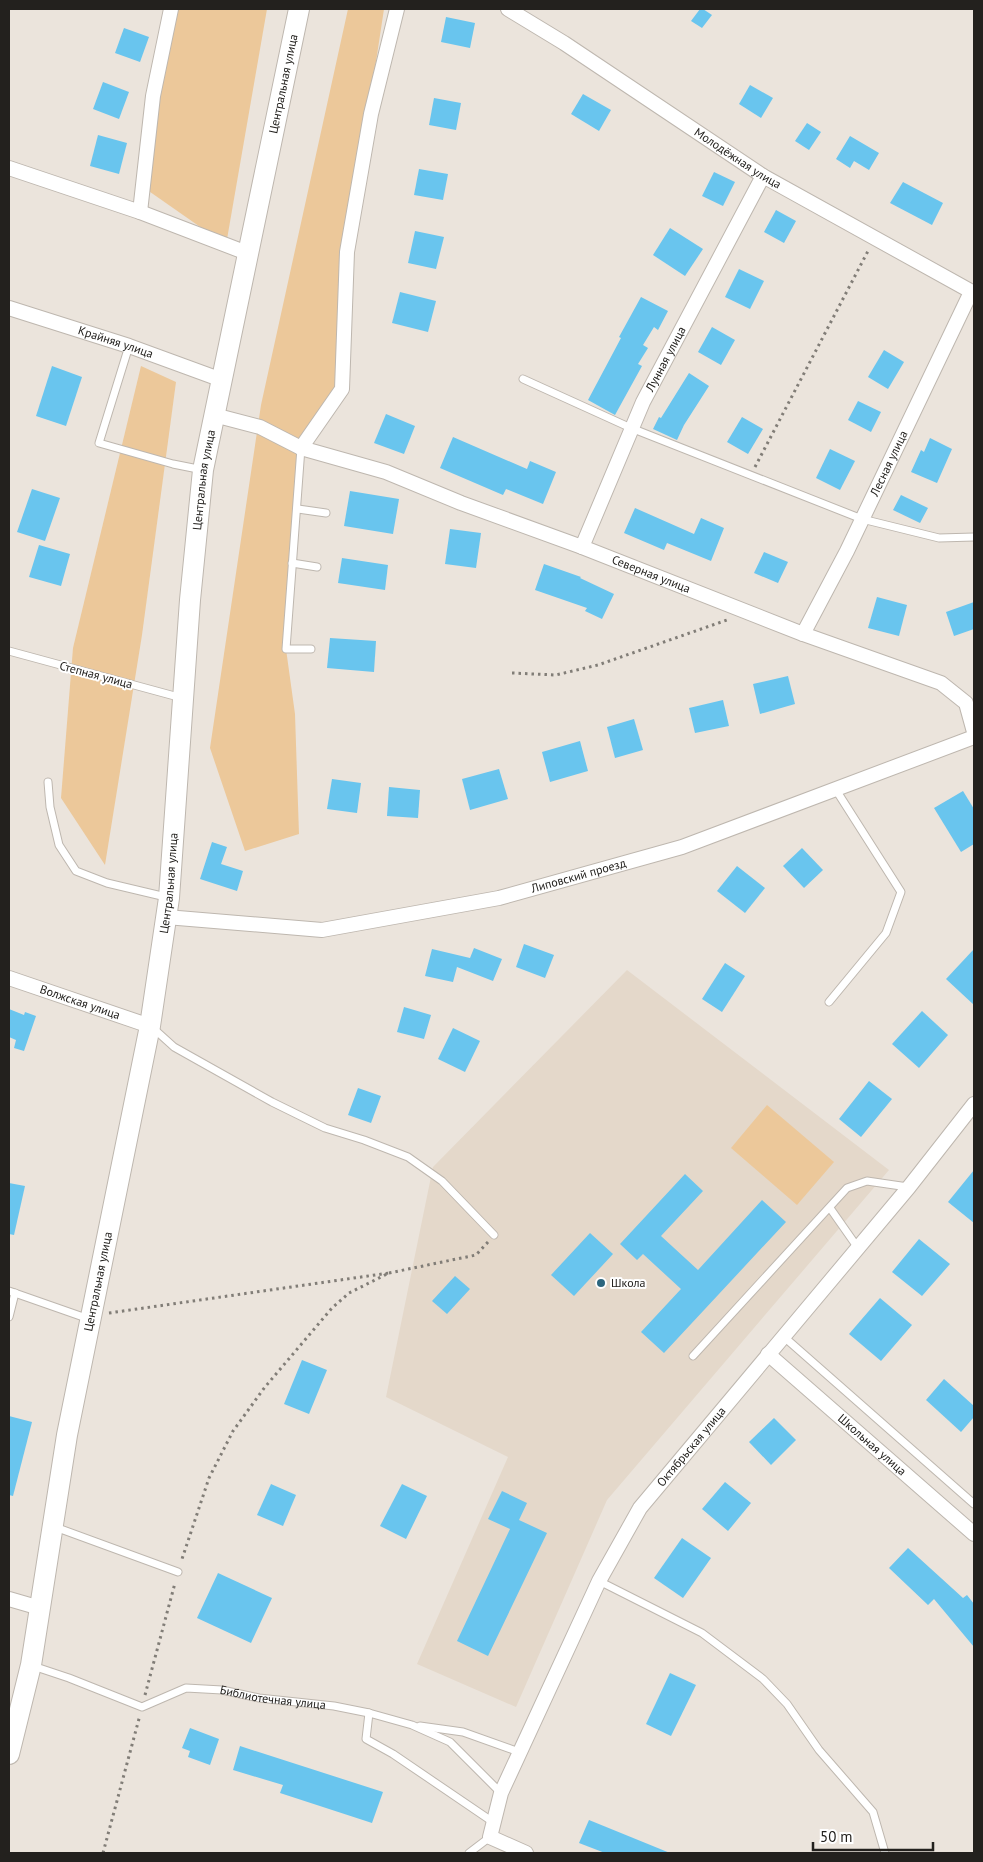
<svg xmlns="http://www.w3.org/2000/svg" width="983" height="1862" font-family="'PT Sans',sans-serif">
	<rect width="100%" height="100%" fill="#ebe4dc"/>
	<path fill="#e4d8ca" d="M627,970L889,1170L607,1500L516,1707L417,1664L508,1457L386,1397L433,1167Z"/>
	<g fill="#ecc89a">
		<path d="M177,9H267L226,245L143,187Z"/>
		<path d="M348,9H384L347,252L342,389L301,448L286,649L295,714L299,834L245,851L210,748L261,405Z"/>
		<path d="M141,366L176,382L142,635L105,865L61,798L73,648Z"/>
		<path d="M767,1105L834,1162L797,1205L731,1148Z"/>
	</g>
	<g fill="#69c5ee">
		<path d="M700,9H703L712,15L702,28L691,21Z"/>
		<path d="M446,17L475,23L470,48L441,42Z"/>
		<path d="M124,28L149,37L140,62L115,53Z"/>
		<path d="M103,82L129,92L119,119L93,109Z"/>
		<path d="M750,85L773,98L761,118L739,104Z"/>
		<path d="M583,94L611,110L599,131L571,114Z"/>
		<path d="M434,98L461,103L456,130L429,125Z"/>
		<path d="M807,123L821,132L809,150L795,141Z"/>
		<path d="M98,135L127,143L119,174L90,166Z"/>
		<path d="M850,136L879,153L869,170L854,161L850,168L836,159Z"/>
		<path d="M419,169L448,174L443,200L414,195Z"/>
		<path d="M714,172L735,182L723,206L702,196Z"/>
		<path d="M903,182L943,203L932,225L890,203Z"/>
		<path d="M776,210L796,221L784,243L764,232Z"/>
		<path d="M670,228L703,249L685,276L653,255Z"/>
		<path d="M415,231L444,237L436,269L408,263Z"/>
		<path d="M739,269L764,281L750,309L725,297Z"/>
		<path d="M400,292L436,301L428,332L392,323Z"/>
		<path d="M641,297L668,311L658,330L654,327L643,345L648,348L638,364L642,366L615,415L588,400L621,338L619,337Z"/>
		<path d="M712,327L735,340L721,365L698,352Z"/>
		<path d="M884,350L904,362L888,389L868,377Z"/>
		<path d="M52,366L82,377L66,426L36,416Z"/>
		<path d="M689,373L709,386L684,425L677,440L653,429L659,417L661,418Z"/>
		<path d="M858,401L881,412L871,432L848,420Z"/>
		<path d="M386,414L415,426L404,454L374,443Z"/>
		<path d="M742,417L763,429L748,454L727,442Z"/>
		<path d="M453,437L527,469L530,461L556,472L543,504L506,489L503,495L440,468Z"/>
		<path d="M930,438L952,449L937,483L911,472L921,450L924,452Z"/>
		<path d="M830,449L855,461L840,490L816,478Z"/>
		<path d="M32,489L60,498L45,541L17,532Z"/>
		<path d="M350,491L399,499L393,534L344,526Z"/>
		<path d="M901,495L928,508L920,523L893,510Z"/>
		<path d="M635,508L694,534L701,518L724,528L711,561L667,543L664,550L624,533Z"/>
		<path d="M450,529L481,533L476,568L445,564Z"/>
		<path d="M39,545L70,554L61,586L29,577Z"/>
		<path d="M764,552L788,562L778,583L754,573Z"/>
		<path d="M342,558L388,565L385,590L338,583Z"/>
		<path d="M544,564L581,577L580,578L614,594L602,619L585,611L587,608L535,590Z"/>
		<path d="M877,597L907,605L899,636L868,628Z"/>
		<path d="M974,602V629L954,636L946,612Z"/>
		<path d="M330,638L376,641L374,672L327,668Z"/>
		<path d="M788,676L795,704L760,714L753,684Z"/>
		<path d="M723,700L729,726L695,733L689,708Z"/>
		<path d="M634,719L643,750L615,758L607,727Z"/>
		<path d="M580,741L588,771L550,782L542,752Z"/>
		<path d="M499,769L508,799L470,810L462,779Z"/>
		<path d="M332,779L361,783L357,813L327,809Z"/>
		<path d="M389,787L420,790L418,818L387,816Z"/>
		<path d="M963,791L974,809V844L961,852L934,808Z"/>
		<path d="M212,842L227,847L221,864L243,871L237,891L200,879Z"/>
		<path d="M802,848L823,870L804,888L783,866Z"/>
		<path d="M737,866L765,888L745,913L717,891Z"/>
		<path d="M524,944L554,955L545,978L516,967Z"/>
		<path d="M474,948L502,959L493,981L457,967L453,982L425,976L432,949L470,958Z"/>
		<path d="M974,949V1005L946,979Z"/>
		<path d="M725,963L745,976L722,1012L702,999Z"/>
		<path d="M404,1007L431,1015L424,1039L397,1032Z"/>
		<path d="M9,1009L24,1015L25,1012L36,1016L24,1051L14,1048L16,1040L9,1037Z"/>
		<path d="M922,1011L948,1035L919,1068L892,1044Z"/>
		<path d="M453,1028L480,1041L465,1072L438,1059Z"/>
		<path d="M869,1081L892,1099L861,1137L839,1119Z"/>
		<path d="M358,1088L381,1096L371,1123L348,1115Z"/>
		<path d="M974,1170V1223L948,1202Z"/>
		<path d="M685,1174L703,1191L661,1236L698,1270L762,1200L786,1222L664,1353L641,1332L681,1289L643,1254L637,1260L620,1244Z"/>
		<path d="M9,1183L25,1186L14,1235L9,1234Z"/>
		<path d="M590,1233L613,1254L574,1296L551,1275Z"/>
		<path d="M919,1239L950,1264L922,1296L892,1272Z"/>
		<path d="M455,1276L470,1289L447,1314L432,1301Z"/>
		<path d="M880,1298L912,1325L881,1361L849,1334Z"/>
		<path d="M302,1360L327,1370L309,1414L284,1404Z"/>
		<path d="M944,1379L974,1406V1417L961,1432L926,1400Z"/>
		<path d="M9,1416L32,1422L13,1496L9,1495Z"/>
		<path d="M774,1418L796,1440L771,1465L749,1442Z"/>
		<path d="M725,1482L751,1503L728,1531L702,1509Z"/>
		<path d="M271,1484L296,1495L283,1526L257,1515Z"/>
		<path d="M402,1484L427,1496L406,1539L380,1526Z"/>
		<path d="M502,1491L527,1503L519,1520L547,1533L488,1656L457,1641L510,1529L488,1519Z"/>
		<path d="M682,1538L711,1558L683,1598L654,1578Z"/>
		<path d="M908,1548L963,1598L967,1595L974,1604V1647L934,1599L928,1605L889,1568Z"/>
		<path d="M218,1573L272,1598L251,1643L197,1618Z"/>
		<path d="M670,1673L696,1685L671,1736L646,1724Z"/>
		<path d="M190,1728L219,1739L210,1765L188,1757L190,1751L182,1748Z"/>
		<path d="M240,1746L383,1792L372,1823L280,1793L283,1785L233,1770Z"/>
		<path d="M589,1820L670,1853H605L579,1843Z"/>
	</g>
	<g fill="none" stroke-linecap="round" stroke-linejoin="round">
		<defs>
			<g id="service">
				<path d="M129,346L99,443L173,464L203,470"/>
				<path d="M523,379L631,428L862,519L939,538L974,537"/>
				<path d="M301,448L286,649H311"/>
				<path d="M298,509L326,513"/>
				<path d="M292,563L317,567"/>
				<path d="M9,651L182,698"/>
				<path d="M48,782L50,807L59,845L76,871L107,883L166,897"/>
				<path d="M829,1002L886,933L901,892L836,790"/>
				<path d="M153,1028L174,1047L272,1102L325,1128L364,1140L408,1157L442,1181L494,1235"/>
				<path d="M830,1208L858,1248"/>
				<path d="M9,1291L89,1319"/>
				<path d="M9,1317L15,1293"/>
				<path d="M783,1336L974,1504"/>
				<path d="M693,1356L847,1188L867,1181L908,1187"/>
				<path d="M55,1527L178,1572"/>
				<path d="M599,1581L702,1633L763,1679L787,1704L819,1750L873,1812L885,1853"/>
				<path id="s1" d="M33,1666L69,1678L142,1707L186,1688L222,1690L259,1698L334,1706L369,1713L412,1725L450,1742L501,1793"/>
				<path d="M369,1713L366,1739L393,1754L493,1822"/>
				<path d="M420,1726L463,1732L519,1752"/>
				<path d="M469,1853L490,1837"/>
			</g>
			<g id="minor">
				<path id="s2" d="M508,9L564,43L763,176L974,293"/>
				<path d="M9,168L140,212L247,253"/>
				<path d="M140,212L153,96L171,9"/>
				<path id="s3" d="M9,308L129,346L222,380"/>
				<path id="s4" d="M214,415L260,427L301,448L386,472L461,503L582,547L803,634L941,683L966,703L974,732"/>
				<path d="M301,448L342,389L347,252L371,114L397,9"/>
				<path id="s5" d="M582,547L643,402L763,176"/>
				<path id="s6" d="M803,634L847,551L971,292"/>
				<path id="s7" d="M166,917L322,930L499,898L682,847L974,737"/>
				<path id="s8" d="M9,978L150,1026"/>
				<path id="s9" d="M768,1354L974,1534"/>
				<path d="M9,1599L40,1608"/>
				<path id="s10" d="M526,1853L490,1837L501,1793L599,1581L640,1508L909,1187L974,1104"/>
			</g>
			<g id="secondary">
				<path id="s11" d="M9,1754L31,1665L67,1435L150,1026L169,898L190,600L203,470L299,9"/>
			</g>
		</defs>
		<use href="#service" stroke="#beb7af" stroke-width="9"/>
		<use href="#minor" stroke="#beb7af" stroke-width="16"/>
		<use href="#secondary" stroke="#beb7af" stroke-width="22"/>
		<g stroke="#817d77" stroke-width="3" stroke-dasharray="2.5 4" stroke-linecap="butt">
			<path d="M755,467L868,251"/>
			<path d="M512,673L556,675L598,665L727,620"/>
			<path d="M389,1273L476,1255L488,1242"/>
			<path d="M109,1313L389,1273L349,1293L332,1308L265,1387L233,1431L209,1478L181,1562"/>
			<path d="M145,1695L175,1583"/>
			<path d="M103,1853L140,1715"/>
		</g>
		<use href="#service" stroke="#fff" stroke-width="7"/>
		<use href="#minor" stroke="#fff" stroke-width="14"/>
		<use href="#secondary" stroke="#fff" stroke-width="20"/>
	</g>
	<circle fill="#2c667e" stroke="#fff" stroke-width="2" cx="601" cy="1283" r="5"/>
	<g text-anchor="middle" stroke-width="4" stroke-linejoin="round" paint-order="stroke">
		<g font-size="12" fill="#23211e" stroke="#fff">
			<text dy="4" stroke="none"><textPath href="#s11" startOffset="1695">Центральная улица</textPath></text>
			<text dy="4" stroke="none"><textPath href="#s2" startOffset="274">Молодёжная улица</textPath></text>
			<text dy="4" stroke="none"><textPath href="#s3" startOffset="112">Крайняя улица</textPath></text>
			<text dy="4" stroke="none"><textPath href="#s5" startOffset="206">Лунная улица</textPath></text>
			<text dy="4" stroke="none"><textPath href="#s6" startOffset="191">Лесная улица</textPath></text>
			<text dy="4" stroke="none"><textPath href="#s11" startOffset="1291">Центральная улица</textPath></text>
			<text dy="4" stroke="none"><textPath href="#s4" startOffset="466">Северная улица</textPath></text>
			<text transform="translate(96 675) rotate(15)" y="4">Степная улица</text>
			<text dy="4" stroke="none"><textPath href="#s7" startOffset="419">Липовский проезд</textPath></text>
			<text dy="4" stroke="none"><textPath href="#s11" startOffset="886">Центральная улица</textPath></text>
			<text dy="4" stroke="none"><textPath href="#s8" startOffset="75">Волжская улица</textPath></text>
			<text dy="4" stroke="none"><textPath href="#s11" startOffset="481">Центральная улица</textPath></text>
			<text dy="4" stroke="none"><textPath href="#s9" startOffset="138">Школьная улица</textPath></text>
			<text dy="4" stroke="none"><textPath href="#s10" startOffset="482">Октябрьская улица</textPath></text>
			<text dy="4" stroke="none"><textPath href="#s1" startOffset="252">Библиотечная улица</textPath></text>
		</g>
		<g font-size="12" fill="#23211e" stroke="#fff" text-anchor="start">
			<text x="611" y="1287">Школа</text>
		</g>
	</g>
	<rect width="983" height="1862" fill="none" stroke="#23211e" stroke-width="20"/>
	<path d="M813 1842v8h120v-8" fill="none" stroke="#23211e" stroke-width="2.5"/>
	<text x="820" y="1842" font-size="15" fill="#23211e" stroke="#ffffff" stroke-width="4" paint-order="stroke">50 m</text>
</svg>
